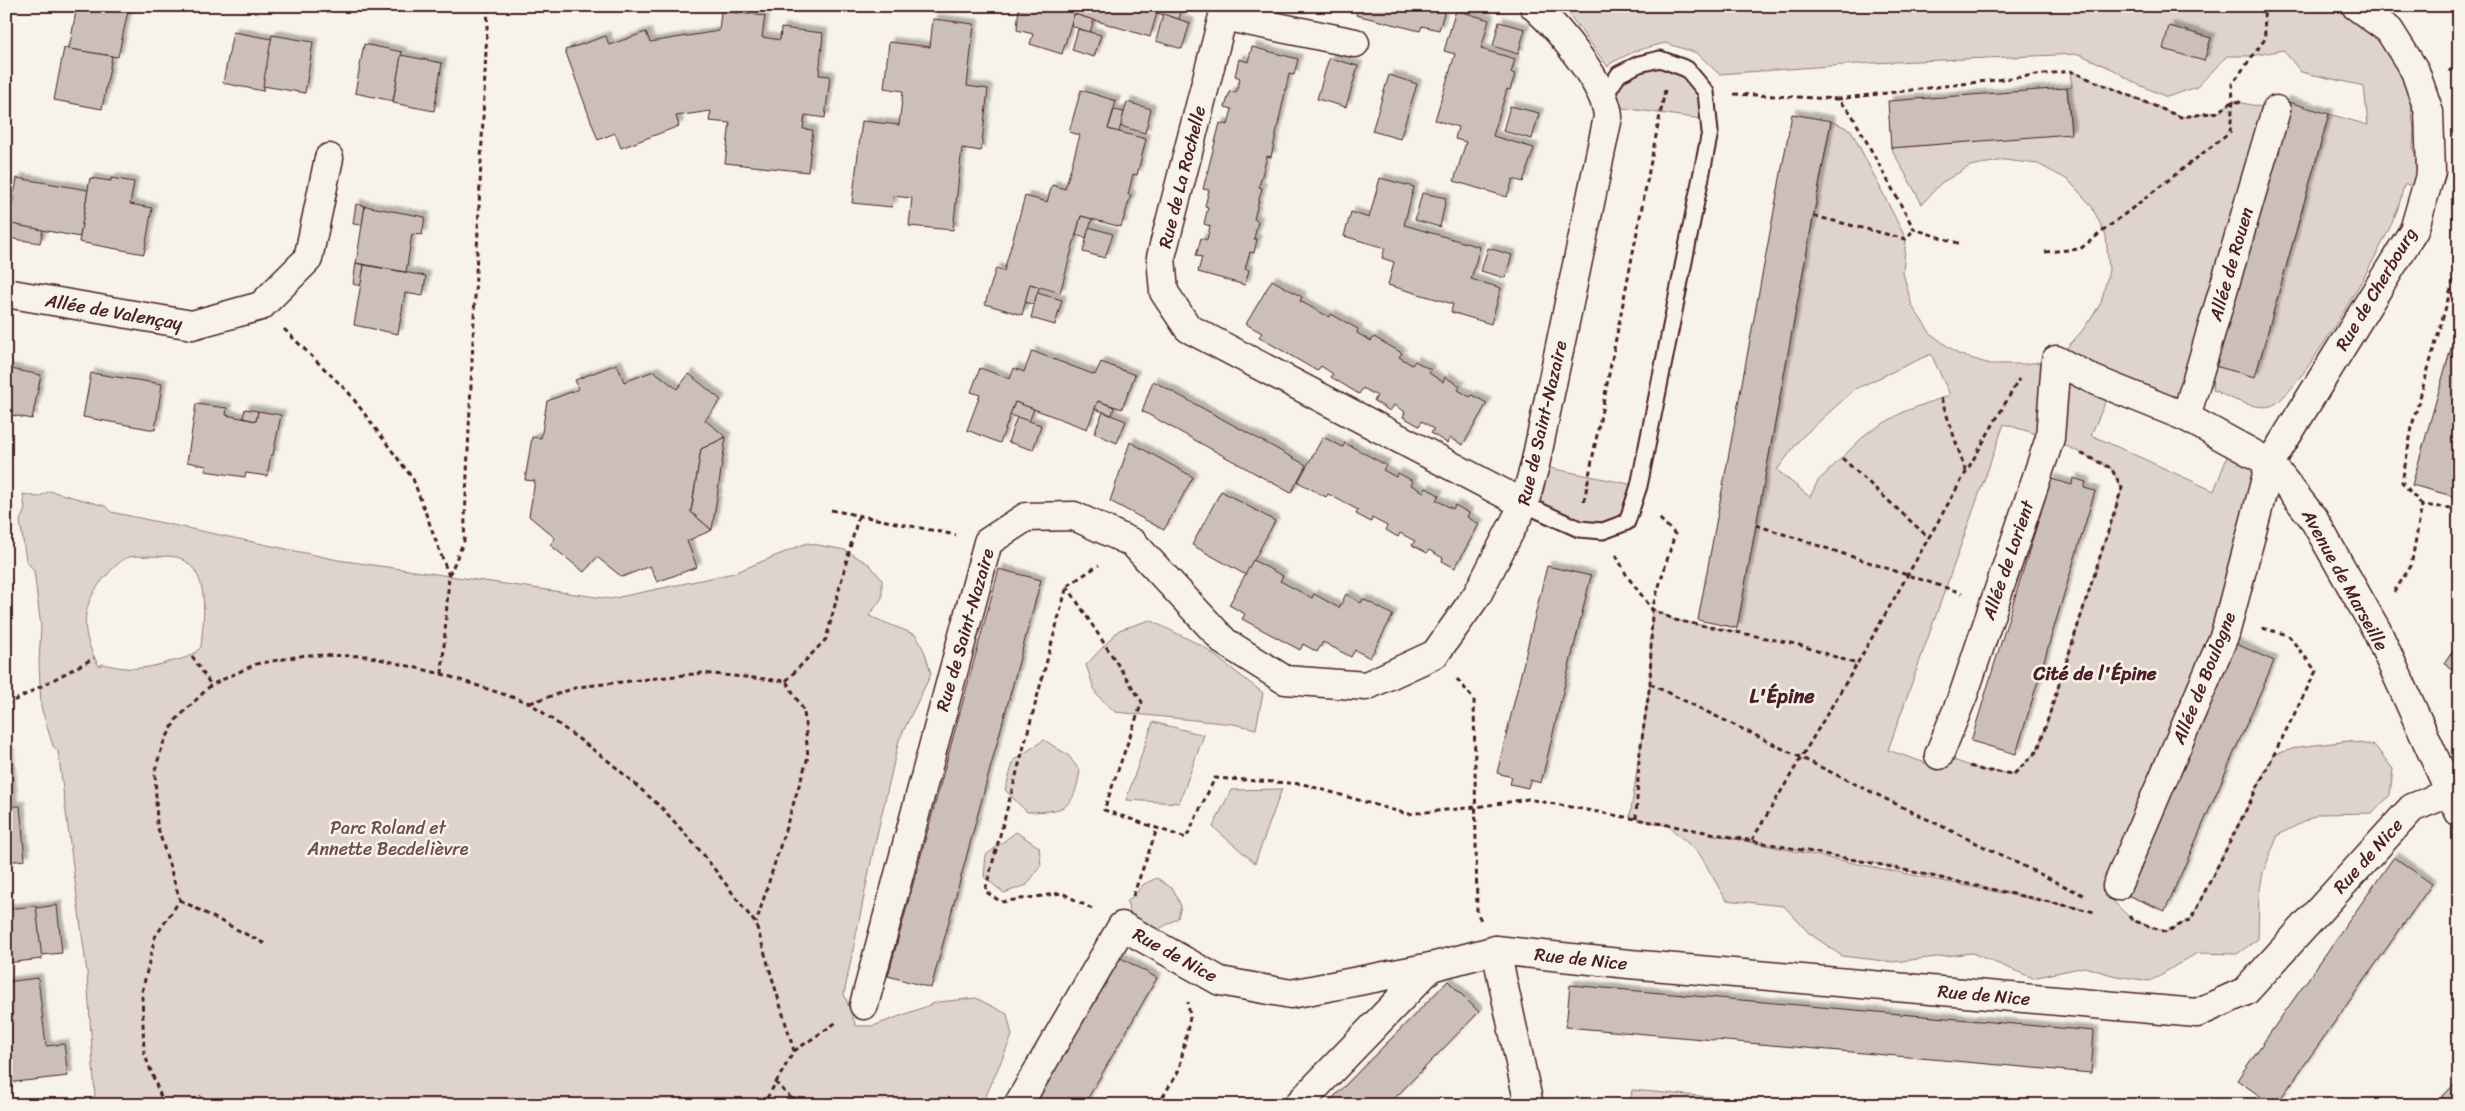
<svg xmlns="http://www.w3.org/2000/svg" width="2465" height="1111" font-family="Sriracha,sans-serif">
	<defs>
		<filter id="shadow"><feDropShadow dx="4.5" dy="-4.5" stdDeviation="1" flood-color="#0004"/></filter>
	</defs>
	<rect width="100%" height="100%" fill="#f7f3e8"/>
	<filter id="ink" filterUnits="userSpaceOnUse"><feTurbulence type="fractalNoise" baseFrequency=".02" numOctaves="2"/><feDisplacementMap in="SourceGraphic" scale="10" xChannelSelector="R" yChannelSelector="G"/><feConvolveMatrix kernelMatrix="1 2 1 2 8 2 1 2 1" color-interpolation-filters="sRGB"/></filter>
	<g filter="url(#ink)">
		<g fill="#ded4cc" stroke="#947a7c" fill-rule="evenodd">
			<path d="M1563,6H2135L2159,12L2184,6H2416L2410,11L2382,12L2415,71L2410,101L2414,129L2413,149L2421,169L2418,185H2404C2401,196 2399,208 2394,218C2383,248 2297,399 2271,406C2253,410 2228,397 2213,390L2211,365L2255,376L2329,114L2368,125L2364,86L2301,72L2283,50L2252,56H2227L2197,87L2167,97L2135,83L2114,70L2079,54L1872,63L1719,74L1697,53L1665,43L1635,51L1611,63L1608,67Z"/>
			<path d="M1660,59L1706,92L1709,120L1608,106L1619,74Z"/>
			<path d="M2070,71L2181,117L2219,112L2233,101L2276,110L2186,417L2112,387L2091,435L2214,491L2233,442L2270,463L2225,634L2117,886L2114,902L2132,920L2166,932L2191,919L2273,755L2299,747L2348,741L2375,746L2393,769L2390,795L2373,813L2319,814L2278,835L2263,872L2259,895L2258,939L2237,954L2197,953L2150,981L2116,976L2084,967L2033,978L1972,953L1893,962L1842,956L1809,933L1784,906L1726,900L1699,853L1668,826L1630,817L1650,684L1652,609L1675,620L1736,632L1831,121L1851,130L1906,239L1903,273L1912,306L1931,334L1958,354L1990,364H2024L2056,360L2082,331L2101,303L2109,270L2106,236L2091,205L2068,180L2038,164L2004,160L1970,166L1941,183L1922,204L1891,148L2071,133L2067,88L2072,87ZM1931,354L1950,395L1903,412L1867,433L1818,481L1810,497L1777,470L1800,439L1855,389ZM2004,424L2050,438L2111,468L2122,489L2038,750L2014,774L1982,770L1939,755L1934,766L1888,750ZM1710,834L1877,864L2082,909H2081Z"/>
			<path d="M1535,465L1639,486L1627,522L1603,531L1524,504Z"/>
			<path d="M50,491L105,506L111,512L338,560L610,599L734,573L807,543L845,550L870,565L882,580V598L869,616L916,635L925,653L931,674L899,740L873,852L844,994L856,1026H873L938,1002L976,998L1007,1014L1012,1036L982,1105H82L81,1103L95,1096L87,973L58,751L53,746L41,707L39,662L41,627L34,571L26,560L20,521L25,509L23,494L38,497ZM149,556C158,557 172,555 180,558C212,573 203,619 201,647C190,659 180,659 165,663C143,670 126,670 103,664L99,666C79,631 80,603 108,574C113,568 122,559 129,557C135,555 143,557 149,556Z"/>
			<path d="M1150,620L1204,647L1263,693L1256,729L1233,724L1115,712L1096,694L1086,665L1119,630Z"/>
			<path d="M1153,722L1204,735L1179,803L1126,800Z"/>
			<path d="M1044,740L1068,755L1080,771C1073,810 1066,811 1027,812L1005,790L1014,760Z"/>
			<path d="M1282,789L1255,863L1213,827L1231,790Z"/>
			<path d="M1016,832L1039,847L1041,865L1027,885L1004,893L984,877L986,855Z"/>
			<path d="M1157,878L1173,889L1181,906L1178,918L1149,935L1133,920L1127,902L1144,884Z"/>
			<path d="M1632,1090L1799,1105H1630Z"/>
		</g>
		<g fill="#ccbfb9" stroke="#4a1f2b" filter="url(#shadow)">
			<path d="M77,6H101L128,11L118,57L69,49Z"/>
			<path d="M1019,6H1159L1150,37L1074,14L1062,54L1030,44L1033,34L1017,30Z"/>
			<path d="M1159,6L1182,9L1179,19L1157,13Z"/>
			<path d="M1172,6H1189L1187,11Z"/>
			<path d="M1354,6H1446L1439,30L1422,26L1420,31L1356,15L1358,7Z"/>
			<path d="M1456,10L1489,20L1481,49L1515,59L1511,73L1515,74L1510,90L1507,89L1493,136L1534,148L1523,182L1513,179L1507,197L1454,181L1466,142L1455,139L1458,127L1435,120L1455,54L1444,51Z"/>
			<path d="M721,11L765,16L762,37L780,40L781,28L823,33L819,75L830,76L825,118L805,115L803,129L813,130L808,172L725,163L730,123L709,121L711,111L676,116L679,126L621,148L615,133L598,140L565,50L606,36L609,45L646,32L650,42L719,31Z"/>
			<path d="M1074,14L1094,20L1090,32L1071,26Z"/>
			<path d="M1163,14L1190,23L1182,49L1156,41Z"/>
			<path d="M933,19L974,24L967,86L988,89L981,151L962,148L953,230L909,226L912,198L893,196L892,207L852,203L862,121L899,125L903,91L884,88L889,42L930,47Z"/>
			<path d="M1499,22L1525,29L1518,54L1493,46Z"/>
			<path d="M2169,26L2211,38L2204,61L2163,49Z"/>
			<path d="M1078,29L1101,35L1094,57L1072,50Z"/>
			<path d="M233,32L272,39L263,91L223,83Z"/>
			<path d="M272,35L313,42L305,93L263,86Z"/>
			<path d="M364,44L402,52L393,101L355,93Z"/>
			<path d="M1252,47L1298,59L1294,75L1289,74L1271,157L1267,156L1259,187L1262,188L1254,219L1258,221L1254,239H1257L1254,253L1250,252L1245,269L1249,270L1245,285L1198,272L1202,257L1196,256L1201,238L1207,240L1210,226L1204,224L1208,207L1205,206L1209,190L1203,189L1220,123L1228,125L1232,109L1225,107L1230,91L1236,93L1240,78L1235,76L1239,59L1248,62Z"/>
			<path d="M64,48L112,56L102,109L54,100Z"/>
			<path d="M401,55L442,63L434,111L393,103Z"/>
			<path d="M1329,58L1358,66L1346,107L1317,99Z"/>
			<path d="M1389,75L1417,84L1400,139L1372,131Z"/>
			<path d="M2067,88L2071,134L1891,148L1888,101Z"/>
			<path d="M1081,90L1116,101L1108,129L1146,139L1137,175L1133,174L1128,195H1131L1121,227L1081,216L1060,293L1030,284L1022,315L985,304L996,268L1004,271L1025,196L1047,202L1052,185L1065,189L1080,135L1069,132Z"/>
			<path d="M2285,101L2329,114L2255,377L2211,365Z"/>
			<path d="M1127,102L1151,109L1145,133L1120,126Z"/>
			<path d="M1510,106L1539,113L1532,139L1503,131Z"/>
			<path d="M1114,110L1124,112L1119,132L1108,129Z"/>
			<path d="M1792,114L1831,121L1737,628L1698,620Z"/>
			<path d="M17,178L88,190L80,237L9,224Z"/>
			<path d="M90,178L111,181V178L134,182L130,204L152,208L144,254L79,242Z"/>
			<path d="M1380,178L1414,187L1404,225L1480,247L1471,279L1501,288L1491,324L1451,312L1453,304L1388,285L1394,262L1382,258L1385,248L1344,236L1351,212L1369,218Z"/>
			<path d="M1422,193L1446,198L1440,227L1415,220Z"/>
			<path d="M356,204L365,206L362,225L353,224Z"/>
			<path d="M365,206L425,217L422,235L412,234L406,272L356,263Z"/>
			<path d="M1081,216L1092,219L1086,238L1076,235Z"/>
			<path d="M11,224L43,230L40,243L8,238Z"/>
			<path d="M1089,227L1113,234L1105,258L1083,252Z"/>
			<path d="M1488,248L1512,255L1505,278L1481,271Z"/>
			<path d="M356,263L364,265L361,286L353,284Z"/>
			<path d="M364,265L426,276L423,296L405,293L398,334L354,325Z"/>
			<path d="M1272,280L1302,297L1300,301L1329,317L1331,314L1358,329L1357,333L1371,341L1374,337L1402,353L1399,357L1412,365L1415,361L1431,370L1429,373L1443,382L1445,377L1460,386L1458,390L1470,397L1472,395L1487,403L1463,445L1450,438L1447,443L1431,433L1434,429L1422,421L1419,426L1403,417L1405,412L1394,405L1390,411L1374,401L1377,396L1363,388L1359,394L1331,377L1333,374L1321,366L1317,371L1259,337L1262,333L1246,324Z"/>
			<path d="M1030,284L1039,287L1034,305L1025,302Z"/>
			<path d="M1037,293L1062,300L1055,325L1031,318Z"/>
			<path d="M2459,320V486L2456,497L2412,485Z"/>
			<path d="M1032,351L1095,375L1101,362L1135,375L1122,409L1098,401L1087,429L1015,402L1000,443L967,430L980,395L971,392L980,368L1010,379L1014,368L1024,372Z"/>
			<path d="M617,364L624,382L654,371L677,389L689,374L721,400L705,420L726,437L701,449L691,512L712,530L687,541L697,567L657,582L650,566L622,577L597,557L584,572L550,545L555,538L529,516L535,481L525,480L532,437L541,438L547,401L579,389L575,380Z"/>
			<path d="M6,368L41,375L32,419L6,414Z"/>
			<path d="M91,373L162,384L155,430L83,417Z"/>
			<path d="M1153,381L1306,465L1291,493L1142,411Z"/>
			<path d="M1098,401L1114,407L1112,415L1095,409Z"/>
			<path d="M1015,402L1034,409L1029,422L1010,415Z"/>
			<path d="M196,404L227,408L226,415L256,421L258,411L281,415L273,455H271L267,476L246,473L245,477L205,471L206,466L187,462Z"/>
			<path d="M245,409L258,411L256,421L243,418Z"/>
			<path d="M1103,412L1126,421L1117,443L1094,433Z"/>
			<path d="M1017,417L1041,425L1033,450L1008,442Z"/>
			<path d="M726,437L712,530L691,512L701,449Z"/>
			<path d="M1323,437L1343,447L1345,443L1386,465L1383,470L1396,477L1398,473L1413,481L1411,485L1424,492L1426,488L1439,495L1436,500L1453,509L1455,505L1469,513L1467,517L1479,524L1455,568L1442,561L1443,558L1429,550L1427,553L1412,545L1415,541L1400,533L1398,537L1386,530L1387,526L1372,518L1371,522L1356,514L1358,510L1328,494L1326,497L1298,482Z"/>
			<path d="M1130,442L1193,477L1164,530L1110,501Z"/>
			<path d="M2073,478L2086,482L2084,488L2095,491L2016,754L1971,741L2051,479L2072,485Z"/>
			<path d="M1221,491L1275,521L1246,575L1192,545Z"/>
			<path d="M1253,560L1283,576L1280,581L1312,598L1314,594L1339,608L1346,594L1361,603L1363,599L1393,615L1370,658L1355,650L1351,657L1323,642L1317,652L1303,644L1300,650L1242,619L1245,614L1229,605Z"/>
			<path d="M1547,566L1591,576L1541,783L1530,780L1528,788L1510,784L1512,777L1497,773Z"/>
			<path d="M999,569L1041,580L931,988L888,976Z"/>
			<path d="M2232,642L2274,661L2165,911L2122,893Z"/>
			<path d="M2459,642V673L2444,664Z"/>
			<path d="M9,752L13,807H6V753Z"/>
			<path d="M20,806L25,860L6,862V807Z"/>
			<path d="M2394,857L2432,884L2276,1105H2273L2237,1080Z"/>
			<path d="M57,905L62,953L41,955L36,908Z"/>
			<path d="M36,906L42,959L6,963V909Z"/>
			<path d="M1119,957L1157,978L1084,1105H1034Z"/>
			<path d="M38,978L46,1046L64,1044L68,1076L6,1083V982Z"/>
			<path d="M1448,981L1479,1012L1388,1105H1326Z"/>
			<path d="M1570,985L2094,1031L2091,1073L1566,1027Z"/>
			<path d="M2459,1043V1056L2453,1049Z"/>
			<path d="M2459,1080V1105H2434Z"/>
		</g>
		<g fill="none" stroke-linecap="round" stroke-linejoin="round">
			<defs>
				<path id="lane" d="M1524,504L1579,529L1603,531L1627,522L1639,486L1710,132L1706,92L1687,69L1660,59L1639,64L1619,74L1609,89L1608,102"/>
				<g id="street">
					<path d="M1355,43L1223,16L1161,257L1164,292L1188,328L1524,504"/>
					<path d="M6,293L192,325L261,306L308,259L329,158"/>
					<path d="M2186,417L2276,110"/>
					<path d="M1939,755L1964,693L2050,438L2056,360L2092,379L2186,417L2270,463L2313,518L2377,631L2459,812"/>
					<path d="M2117,886L2225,634L2270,463L2414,230L2431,172L2429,112L2415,71L2389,30L2356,6"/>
					<path d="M1496,950L1529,1105"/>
					<path d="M864,1005L988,542L1026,517L1074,516L1133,543L1225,642L1285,680L1366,686L1435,654L1477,595L1524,504L1535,465L1608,117C1607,86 1557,27 1534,6"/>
					<path d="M1018,1105L1122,926L1220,981L1291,994L1431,967L1496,950L1629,964L2197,1013L2246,991L2412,808L2451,792L2459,786"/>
					<path d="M1298,1105L1431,967"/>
				</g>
			</defs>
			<use href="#lane" stroke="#4a1f2b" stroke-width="19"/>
			<use href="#street" stroke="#4a1f2b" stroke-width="31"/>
			<g stroke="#4a1f2b" stroke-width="3" stroke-dasharray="5 4" stroke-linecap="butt">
				<path d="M2449,70H2459"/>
				<path d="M1734,94L1837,99L1851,113L1914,229L1961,244"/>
				<path d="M1837,99L2070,71L2181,117L2219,112L2233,101L2244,103"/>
				<path d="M1814,216L1906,239L1914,229"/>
				<path d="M2045,252L2080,249L2230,132L2233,101L2232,84L2265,39L2264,6"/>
				<path d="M284,329L349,393L413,479L449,576"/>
				<path d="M1941,398L1966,472"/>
				<path d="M1842,458L1929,538"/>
				<path d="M1584,501L1665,90"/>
				<path d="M2422,505L2402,482L2413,422L2459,261"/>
				<path d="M831,510L956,535"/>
				<path d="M1756,525L1962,593"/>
				<path d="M1616,555L1627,576L1652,609L1675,620L1796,644L1857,664L2019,379"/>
				<path d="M1067,586L1142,702L1104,810L1186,838L1215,778L1303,784L1407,814L1476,807L1528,799L1877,864L2095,912"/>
				<path d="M2394,592L2411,566L2422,505L2450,508L2459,504"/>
				<path d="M192,656L211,685"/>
				<path d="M442,674L449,576L464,541L488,6"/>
				<path d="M1457,679L1474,699L1477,913L1481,920"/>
				<path d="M786,681L826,639L859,514"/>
				<path d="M1650,684L2085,896"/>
				<path d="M530,703L578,687L702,673L786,681L804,711L808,757L756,923"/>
				<path d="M6,705L94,658"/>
				<path d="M1970,766L1982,770L2014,774L2038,750L2122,488L2111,468L2080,453"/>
				<path d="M1636,819L1639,759L1650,684L1652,609L1675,534L1658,517"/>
				<path d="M1752,840L1857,664"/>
				<path d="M1133,896L1157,829"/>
				<path d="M180,900L265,944"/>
				<path d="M1092,909L1062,893L1001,902L985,891L1067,586L1099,565"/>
				<path d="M2129,916L2132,920L2166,932L2191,919L2316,671L2288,635L2262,628"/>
				<path d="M794,1051L837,1022"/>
				<path d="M775,1082L798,1105"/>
				<path d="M164,1105L144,1053L142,992L155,937L180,900L157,825L155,770L163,744L176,720L211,685L256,664L306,655L367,656L442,674L530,703L611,763L662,808L703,854L756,924L794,1051L763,1105"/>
				<path d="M184,1105L201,1096"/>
				<path d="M1158,1105L1179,1070L1190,1017L1188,1002"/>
			</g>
			<use href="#lane" stroke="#f7f3e8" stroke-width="15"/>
			<use href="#street" stroke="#f7f3e8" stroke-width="28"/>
		</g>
	</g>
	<g text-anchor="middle" stroke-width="5" stroke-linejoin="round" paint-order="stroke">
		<g font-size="18" fill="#4a1f2b" stroke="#f7f3e8">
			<text transform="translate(1182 177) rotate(-76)" y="6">Rue de La Rochelle</text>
			<text transform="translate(2231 264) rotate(-74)" y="6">Allée de Rouen</text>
			<text transform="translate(2376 289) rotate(-59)" y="6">Rue de Cherbourg</text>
			<text transform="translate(114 312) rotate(10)" y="6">Allée de Valençay</text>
			<text transform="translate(1542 423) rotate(-77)" y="6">Rue de Saint-Nazaire</text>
			<text transform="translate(2008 560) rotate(-71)" y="6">Allée de Lorient</text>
			<text transform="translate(2345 580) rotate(61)" y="6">Avenue de Marseille</text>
			<text transform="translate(965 630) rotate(-74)" y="6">Rue de Saint-Nazaire</text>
			<text transform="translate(2204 678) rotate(-68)" y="6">Allée de Boulogne</text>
			<text transform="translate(2368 856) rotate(-48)" y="6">Rue de Nice</text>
			<text transform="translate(1175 955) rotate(29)" y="6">Rue de Nice</text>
			<text transform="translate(1581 959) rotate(6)" y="6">Rue de Nice</text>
			<text transform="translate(1984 995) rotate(5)" y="6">Rue de Nice</text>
		</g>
		<g font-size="18" fill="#6f4c53" stroke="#f7f3e8">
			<text x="388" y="834">Parc Roland et<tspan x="388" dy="21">Annette Becdelièvre</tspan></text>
		</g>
		<g font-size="19" font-weight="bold" fill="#4a1f2b" stroke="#f7f3e8">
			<text x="2095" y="680">Cité de l'Épine</text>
		</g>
		<g font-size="20" font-weight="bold" fill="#4a1f2b" stroke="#f7f3e8">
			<text x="1782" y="703">L'Épine</text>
		</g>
	</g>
	<rect width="2465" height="1111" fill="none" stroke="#f7f3e8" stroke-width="25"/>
	<rect x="12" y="12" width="2440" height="1086" fill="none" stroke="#4a1f2b" stroke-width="2" filter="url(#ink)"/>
</svg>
